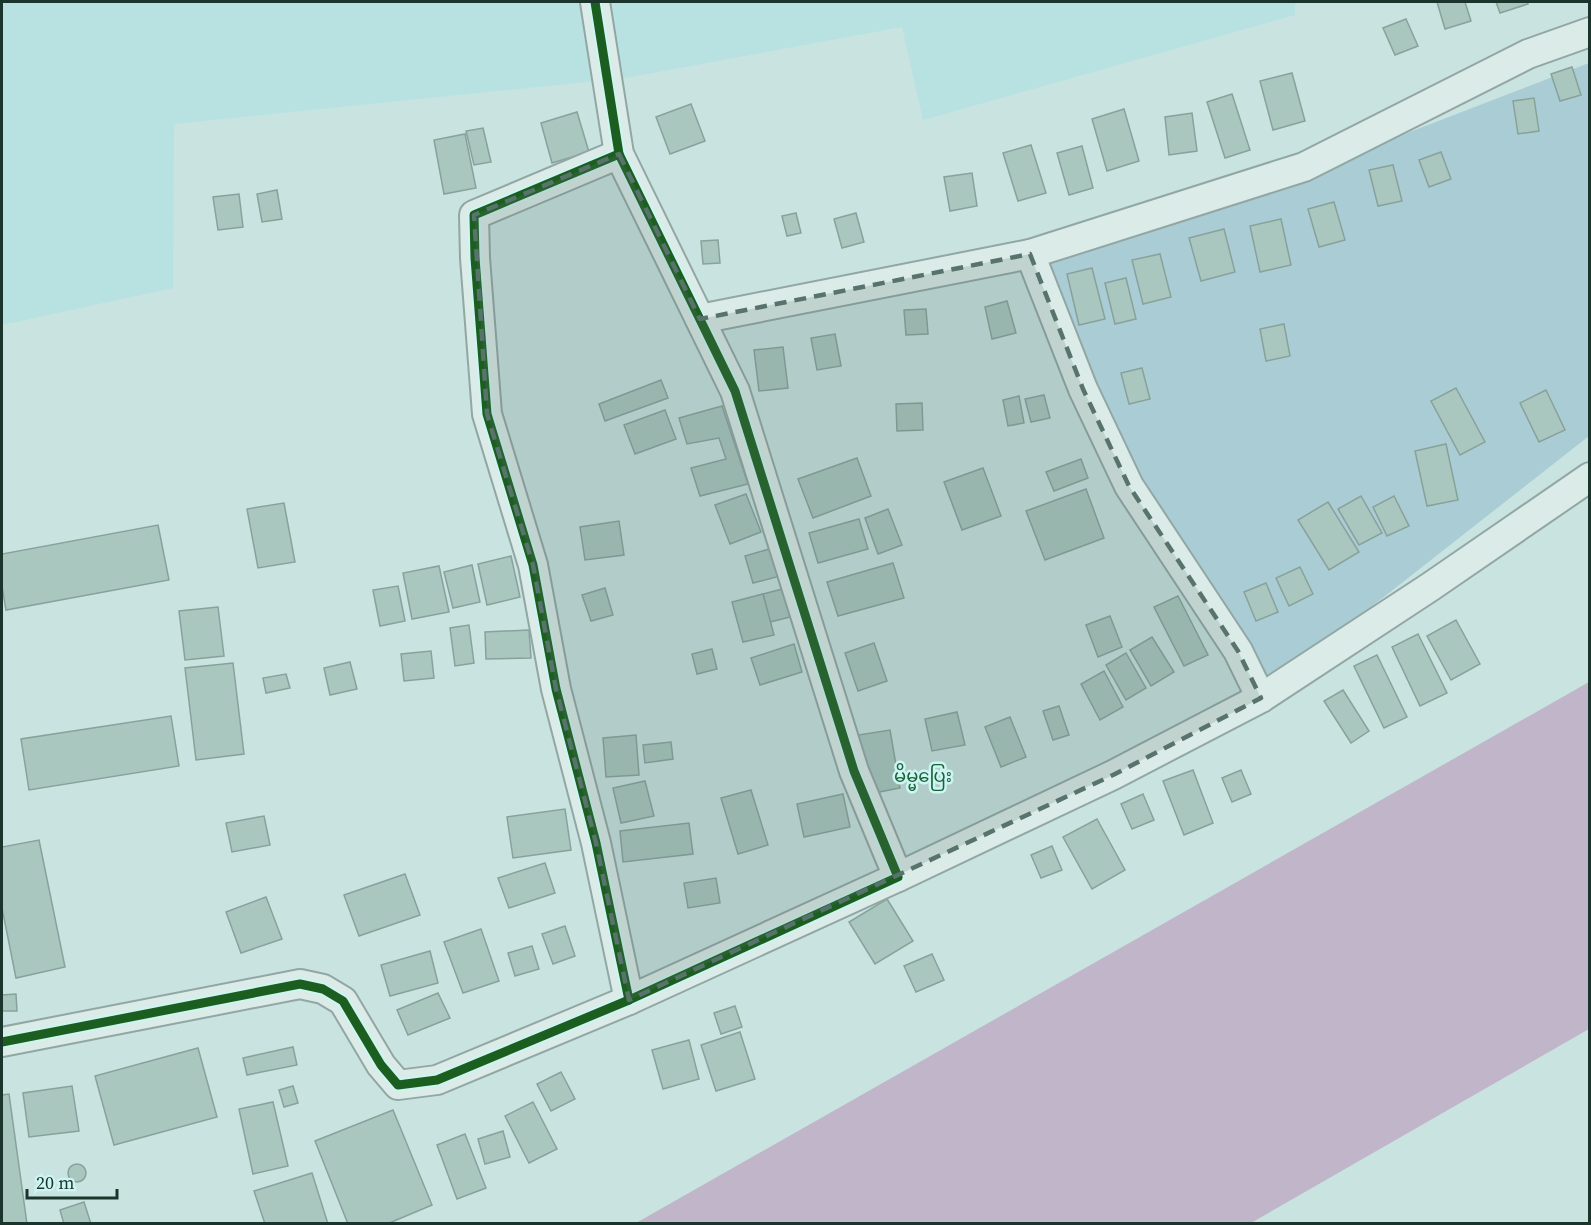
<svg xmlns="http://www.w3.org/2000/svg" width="1591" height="1225" font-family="'Source Serif 4','Noto Sans Myanmar',serif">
	<rect width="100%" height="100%" fill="#c8e3e0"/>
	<path fill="#b8e2e2" d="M2,2H1295V15L923,120L902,27L625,78L174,124L173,288L2,325Z"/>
	<path fill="#aaccd5" d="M1589,63V436L1264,691L1140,482L1030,254L1384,142Z"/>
	<path fill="#c0b5c9" d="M1589,682V1029L1251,1223H636Z"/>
	<g fill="#a9c7be" stroke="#88a29b" stroke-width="1.5">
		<path d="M1437,2H1465L1471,21L1445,29Z"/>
		<path d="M1496,2H1527L1528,4L1500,13Z"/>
		<path d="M1406,19L1418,46L1395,55L1383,28Z"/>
		<path d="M1572,67L1581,95L1560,101L1551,74Z"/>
		<path d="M1292,73L1305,121L1273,130L1260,81Z"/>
		<path d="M1232,94L1250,150L1225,158L1207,102Z"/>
		<path d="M1534,98L1539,131L1518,134L1513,101Z"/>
		<path d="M691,104L705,141L670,154L656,117Z"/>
		<path d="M1124,109L1139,161L1107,171L1092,119Z"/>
		<path d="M577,112L589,152L552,163L541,123Z"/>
		<path d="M1192,113L1197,151L1169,155L1165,117Z"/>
		<path d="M483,128L491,162L474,165L466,131Z"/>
		<path d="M465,134L476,188L444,194L434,140Z"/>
		<path d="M1031,145L1046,193L1018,201L1003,153Z"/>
		<path d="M1082,146L1093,188L1069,195L1057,153Z"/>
		<path d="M1441,152L1451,179L1429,187L1419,160Z"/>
		<path d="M1393,165L1402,201L1378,206L1369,170Z"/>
		<path d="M972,173L977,206L950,211L944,177Z"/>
		<path d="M277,190L282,219L262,222L257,194Z"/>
		<path d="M239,194L243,227L218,230L213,197Z"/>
		<path d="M1334,202L1345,240L1319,247L1308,209Z"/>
		<path d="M796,213L801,233L787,236L782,216Z"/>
		<path d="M856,213L864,242L842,248L834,219Z"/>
		<path d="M1281,219L1291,265L1260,272L1250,226Z"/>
		<path d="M1224,229L1235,272L1201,281L1189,238Z"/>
		<path d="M718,240L720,263L703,264L701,241Z"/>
		<path d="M1160,254L1171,297L1143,304L1132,260Z"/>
		<path d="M1092,268L1105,319L1079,325L1067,274Z"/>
		<path d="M1126,278L1136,319L1115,324L1105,283Z"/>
		<path d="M1007,301L1016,333L992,339L985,307Z"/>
		<path d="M926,309L928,334L906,335L904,310Z"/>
		<path d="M1284,324L1290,356L1266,361L1260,329Z"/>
		<path d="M835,334L841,366L817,370L811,338Z"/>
		<path d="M783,347L788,388L759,391L754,350Z"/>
		<path d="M1142,368L1150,399L1129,404L1121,373Z"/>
		<path d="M661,380L668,398L605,421L599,404Z"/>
		<path d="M1456,388L1485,442L1460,455L1431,401Z"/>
		<path d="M1546,390L1565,430L1539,442L1520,403Z"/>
		<path d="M1044,395L1050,418L1031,422L1025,399Z"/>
		<path d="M1019,396L1024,423L1008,426L1003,400Z"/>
		<path d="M922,403L923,430L897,431L896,404Z"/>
		<path d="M722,406L748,484L700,496L691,468L726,459L719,438L687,444L679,418Z"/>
		<path d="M665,410L676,439L635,454L624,425Z"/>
		<path d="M1446,444L1458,500L1427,506L1415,451Z"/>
		<path d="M857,458L871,496L813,518L798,479Z"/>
		<path d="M1081,459L1088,478L1054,491L1046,472Z"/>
		<path d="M983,468L1001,516L962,530L944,482Z"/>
		<path d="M1086,489L1104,538L1045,560L1026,511Z"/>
		<path d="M746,494L761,532L730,544L715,505Z"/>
		<path d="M1361,496L1382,533L1359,545L1338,509Z"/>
		<path d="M1394,496L1409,526L1387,536L1373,507Z"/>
		<path d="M1328,502L1359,552L1329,570L1298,520Z"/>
		<path d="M284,503L295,562L258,568L247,509Z"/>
		<path d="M888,509L902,545L878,554L865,518Z"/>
		<path d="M859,519L868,549L818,563L809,533Z"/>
		<path d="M619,521L624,555L585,560L580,527Z"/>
		<path d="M158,525L169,580L6,610L2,586V554Z"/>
		<path d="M780,546L788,574L753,583L745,556Z"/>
		<path d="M511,556L520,597L487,605L478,564Z"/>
		<path d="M893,563L904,598L838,616L827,582Z"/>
		<path d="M472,565L480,602L453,608L444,572Z"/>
		<path d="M439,566L449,612L412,619L403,573Z"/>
		<path d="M1300,567L1313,594L1289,606L1276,578Z"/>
		<path d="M1266,583L1278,612L1256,621L1244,592Z"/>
		<path d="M398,586L405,621L380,626L373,590Z"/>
		<path d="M790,587L798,615L770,622L763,594Z"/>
		<path d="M605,588L613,615L591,621L582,595Z"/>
		<path d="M763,594L774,635L743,642L732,602Z"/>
		<path d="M1178,596L1208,655L1184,666L1154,607Z"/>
		<path d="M218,607L224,656L185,660L179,611Z"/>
		<path d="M1110,616L1122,647L1098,657L1086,625Z"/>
		<path d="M1456,620L1480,664L1451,680L1427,636Z"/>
		<path d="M469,625L474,663L455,666L450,628Z"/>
		<path d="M529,630L531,658L486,659L485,632Z"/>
		<path d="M1418,634L1447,693L1420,706L1392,647Z"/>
		<path d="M1152,637L1174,672L1151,686L1130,650Z"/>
		<path d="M874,643L887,681L858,691L845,653Z"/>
		<path d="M794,644L802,672L760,685L751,658Z"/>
		<path d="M712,649L717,669L697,674L692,654Z"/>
		<path d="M431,651L434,678L404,681L401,654Z"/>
		<path d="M1126,653L1146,688L1126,700L1106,665Z"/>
		<path d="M1377,655L1407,717L1384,728L1354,666Z"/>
		<path d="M350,662L357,689L330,695L324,668Z"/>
		<path d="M233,663L244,754L196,760L185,668Z"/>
		<path d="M1104,671L1123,707L1100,720L1081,684Z"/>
		<path d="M286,674L290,688L266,693L263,678Z"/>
		<path d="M1343,690L1369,731L1351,743L1324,701Z"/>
		<path d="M1059,706L1069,735L1053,740L1043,711Z"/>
		<path d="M957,712L965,745L932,751L925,719Z"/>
		<path d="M171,716L179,766L29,790L21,739Z"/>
		<path d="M1010,717L1026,757L1001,767L985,727Z"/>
		<path d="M890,730L900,788L869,794L858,735Z"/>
		<path d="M636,735L639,775L606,777L603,738Z"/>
		<path d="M671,742L673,759L645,763L643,745Z"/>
		<path d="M1193,770L1213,823L1184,835L1163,781Z"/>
		<path d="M1241,770L1251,794L1232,802L1222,778Z"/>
		<path d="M645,781L654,816L621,823L613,788Z"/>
		<path d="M751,790L768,845L738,854L721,798Z"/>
		<path d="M843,794L850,827L804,837L797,804Z"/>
		<path d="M1143,794L1154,820L1132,829L1121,804Z"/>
		<path d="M565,809L571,850L513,858L507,817Z"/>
		<path d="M264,816L270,845L232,852L226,823Z"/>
		<path d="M1097,819L1125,870L1092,889L1063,837Z"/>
		<path d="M689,823L693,854L623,862L620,831Z"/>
		<path d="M39,840L65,967L16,978L2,908V847Z"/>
		<path d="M1052,846L1062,870L1041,878L1031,855Z"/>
		<path d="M545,863L555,893L509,908L498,878Z"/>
		<path d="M405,874L420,915L359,936L344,895Z"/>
		<path d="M716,878L720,903L688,908L684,883Z"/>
		<path d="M266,897L282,939L241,953L226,912Z"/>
		<path d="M887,899L913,941L875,964L849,922Z"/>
		<path d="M565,926L575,956L553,964L542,934Z"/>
		<path d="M481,929L499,981L463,993L444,942Z"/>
		<path d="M532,946L539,969L515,976L508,953Z"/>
		<path d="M430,951L438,983L390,996L381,965Z"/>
		<path d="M932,954L944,980L916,992L904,966Z"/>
		<path d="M438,993L450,1018L408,1035L397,1010Z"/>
		<path d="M16,994L17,1011H2V995Z"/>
		<path d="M735,1006L742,1027L721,1034L714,1013Z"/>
		<path d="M740,1032L755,1079L716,1091L701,1045Z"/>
		<path d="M689,1040L699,1079L663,1089L652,1050Z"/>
		<path d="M293,1047L297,1065L247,1075L243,1058Z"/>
		<path d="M198,1048L217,1117L114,1145L95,1076Z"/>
		<path d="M561,1072L575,1099L551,1111L537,1084Z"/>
		<path d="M72,1086L79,1131L29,1137L23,1093Z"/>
		<path d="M293,1086L298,1103L284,1107L279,1090Z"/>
		<path d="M9,1094L27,1224H2V1095Z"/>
		<path d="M273,1102L288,1166L253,1174L239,1109Z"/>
		<path d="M533,1102L557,1149L529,1163L505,1116Z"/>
		<path d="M393,1110L432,1205L387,1224H348L315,1141Z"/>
		<path d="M503,1131L510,1157L485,1164L478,1139Z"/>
		<path d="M465,1134L486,1188L457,1199L437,1145Z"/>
		<circle cx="77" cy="1173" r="9"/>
		<path d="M312,1173L328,1224H265L254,1191Z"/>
		<path d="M84,1202L91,1224H64L60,1210Z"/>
	</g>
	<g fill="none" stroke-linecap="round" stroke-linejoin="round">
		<defs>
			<g id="minor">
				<path d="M619,154L474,215L475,258L487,414L533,565L556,689L596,843L629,1000"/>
				<path d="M1030,254L1083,389L1129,486L1238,651L1261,698"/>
				<path d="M700,319L1030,254L1304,167L1528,54L1590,32"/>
				<path d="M898,877L1113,775L1261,698L1430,587L1590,477"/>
				<path d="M2,1042L300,984L323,989L343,1001L381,1065L398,1085L437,1080L629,1000L898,877L854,771L735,391L619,154L595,2"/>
			</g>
		</defs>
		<use href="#minor" stroke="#92a7a4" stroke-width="32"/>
		<use href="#minor" stroke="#daebe8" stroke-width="28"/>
		<defs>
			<g id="cycleway">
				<path d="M619,154L474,215L475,258L487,414L533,565L556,689L596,843L629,1000"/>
				<path d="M2,1042L300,984L323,989L343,1001L381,1065L398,1085L437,1080L629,1000L898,877L854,771L735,391L619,154L595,2"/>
			</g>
		</defs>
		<use href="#cycleway" stroke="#cdf5f2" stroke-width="13"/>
		<use href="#cycleway" stroke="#1b5e20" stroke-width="9"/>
	</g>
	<path fill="#58726c" fill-opacity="0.2" stroke="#58726c" stroke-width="4.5" stroke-dasharray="12 8" stroke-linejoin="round" d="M619,154L700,319L1030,254L1083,389L1129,486L1238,651L1261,698L1113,775L629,1000L596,843L556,689L533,565L487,414L474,215Z"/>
	<g text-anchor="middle" stroke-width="5" stroke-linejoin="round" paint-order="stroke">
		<g font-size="18" fill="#1a6238" stroke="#cdf5f2">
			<text x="923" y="782">မိမ္မပြေး</text>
		</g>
	</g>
	<rect width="1591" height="1225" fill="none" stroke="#1b352d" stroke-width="6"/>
	<path d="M27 1189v9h90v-9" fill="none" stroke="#1b352d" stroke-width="3"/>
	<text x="36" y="1189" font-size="18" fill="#1b352d" stroke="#cdf5f2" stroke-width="4.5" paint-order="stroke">20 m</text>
</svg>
